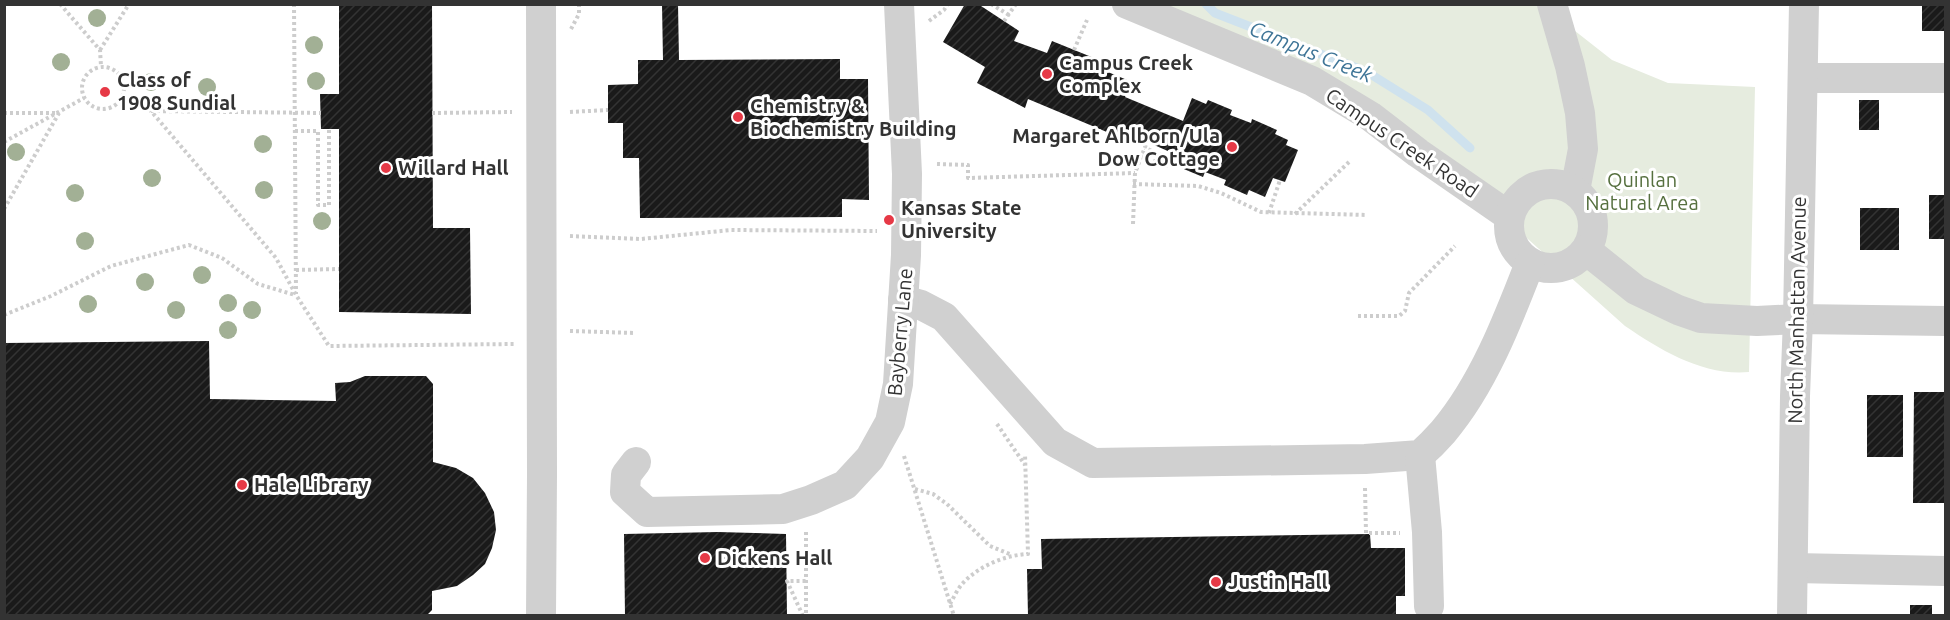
<svg xmlns="http://www.w3.org/2000/svg" width="1950" height="620" font-family="Ubuntu,sans-serif">
	<defs>
		<pattern id="building-hatch" width="6" height="6" patternUnits="userSpaceOnUse" patternTransform="scale(1.5)"><rect width="6" height="6" fill="#1a1a1a"/><path d="M-1 1l2-2M0 6l6-6M5 7l2-2" fill="none" stroke="#333"/></pattern>
	</defs>
	<rect width="100%" height="100%" fill="#fff"/>
	<path fill="#e6ecdf" d="M1164,5H1547L1570,27L1612,60L1668,83L1755,87L1749,372C1703,376 1662,351 1625,326L1387,113Z"/>
	<g fill="none" stroke-linecap="round" stroke-linejoin="round">
		<path stroke="#cfe2ee" stroke-width="9" d="M1206,4L1215,13L1367,72L1428,110L1470,148"/>
	</g>
	<g fill="url(#building-hatch)">
		<path d="M339,4H432L433,228H470L471,314L339,312V129H321L320,94H339Z"/>
		<path d="M662,4H678L679,60L840,59V79H868L869,200L842,199V217L640,218L639,158H623V123H608V85L638,84V60H663Z"/>
		<path d="M965,4H978L1019,31L1014,41L1047,53L1052,41L1094,58L1091,65L1132,82L1125,97L1183,121L1192,98L1206,104L1208,100L1232,110L1230,115L1251,123L1252,119L1277,130L1275,134L1288,140L1286,145L1298,150L1285,182L1273,178L1265,197L1249,190L1247,195L1224,185L1226,180L1205,172L1203,177L1179,167L1181,162L1167,156L1170,152L1136,137L1133,143L1028,99L1025,108L977,83L985,67L943,42Z"/>
		<rect x="1922" y="5" width="24" height="26"/>
		<rect x="1859" y="100" width="20" height="30"/>
		<rect x="1929" y="195" width="17" height="44"/>
		<rect x="1860" y="208" width="39" height="42"/>
		<path d="M209,341L210,399L336,401L335,383L350,382L365,376H426L433,384V462L456,468L473,478L485,493L494,512L496,530L492,548L485,564L473,575L457,586L432,591V610L426,616H4V343Z"/>
		<path d="M1914,392H1946V503H1913Z"/>
		<rect x="1867" y="395" width="36" height="62"/>
		<path d="M718,532L786,534L787,616H625L624,534Z"/>
		<path d="M1370,534L1371,548H1405V596H1396V616H1028L1027,569H1042L1041,539Z"/>
		<rect x="1910" y="605" width="22" height="11"/>
	</g>
	<g fill="none" stroke-linecap="round" stroke-linejoin="round">
		<g stroke="#cdcdcd" stroke-width="4" stroke-dasharray="3 3" stroke-linecap="butt">
			<path d="M60,4L100,50L101,66"/>
			<path d="M294,4L296,294"/>
			<path d="M991,4L1009,15"/>
			<path d="M929,21L944,10L948,4"/>
			<path d="M1004,21L1016,4"/>
			<path d="M571,29L579,14V4"/>
			<path d="M100,50L129,4"/>
			<path d="M1074,50L1087,20"/>
			<circle cx="103" cy="88" r="21"/>
			<path d="M122,96L151,111L276,258L296,295L329,346L514,344"/>
			<path d="M151,111L321,113"/>
			<path d="M570,112L608,110"/>
			<path d="M4,113H58"/>
			<path d="M432,113L512,112"/>
			<path d="M295,131H318V205H329V129"/>
			<path d="M4,142L84,98"/>
			<path d="M1142,156L1166,166L1169,158L1145,148"/>
			<path d="M937,164L968,165V178L1135,173"/>
			<path d="M1133,184L1198,186L1221,193L1261,212L1367,215"/>
			<path d="M4,209L59,113"/>
			<path d="M1269,213L1280,180"/>
			<path d="M1295,214L1349,162"/>
			<path d="M1133,224L1135,173L1147,142"/>
			<path d="M570,236L641,239L731,230L877,231"/>
			<path d="M296,270L339,269"/>
			<path d="M4,315L51,296L111,266L189,245L222,258L258,284L295,295"/>
			<path d="M1358,316H1399L1405,311L1409,293L1455,246"/>
			<path d="M570,331L635,333"/>
			<path d="M997,424L1025,465"/>
			<path d="M904,456L954,616"/>
			<path d="M1365,488L1366,533H1400"/>
			<path d="M915,489L933,494L947,504L990,546L1012,555"/>
			<path d="M806,532V616"/>
			<path d="M950,604C954,597 958,588 963,583C979,566 1005,555 1028,554L1025,454"/>
			<path d="M803,616L787,581H806"/>
		</g>
		<g stroke="#d0d0d0" stroke-width="30">
			<path d="M541,4L542,475L541,616"/>
			<path d="M1127,4L1312,81L1370,116L1418,153L1509,216"/>
			<path d="M1552,4L1570,66L1580,113L1583,149L1575,191"/>
			<path d="M1803,78H1946"/>
			<circle cx="1551" cy="226" r="42"/>
			<path d="M1586,250L1636,290L1678,310L1701,318L1757,321L1798,319L1946,321"/>
			<path d="M903,300L921,305L944,317L1055,442L1093,463L1365,459L1420,455C1428,448 1436,440 1443,432C1483,385 1508,320 1530,263"/>
			<path d="M1420,455L1427,532L1429,606"/>
			<path d="M636,462L626,475L625,492L647,512L783,509L811,500L845,485L870,458L890,422L898,384L906,255L907,174L899,4"/>
			<path d="M1793,568L1946,571"/>
			<path d="M1792,616L1795,396L1798,319L1804,4"/>
		</g>
	</g>
	<g fill="#a2b095">
		<circle cx="97" cy="18" r="9"/>
		<circle cx="314" cy="45" r="9"/>
		<circle cx="61" cy="62" r="9"/>
		<circle cx="316" cy="81" r="9"/>
		<circle cx="151" cy="82" r="9"/>
		<circle cx="207" cy="87" r="9"/>
		<circle cx="263" cy="144" r="9"/>
		<circle cx="16" cy="152" r="9"/>
		<circle cx="152" cy="178" r="9"/>
		<circle cx="264" cy="190" r="9"/>
		<circle cx="75" cy="193" r="9"/>
		<circle cx="322" cy="221" r="9"/>
		<circle cx="85" cy="241" r="9"/>
		<circle cx="202" cy="275" r="9"/>
		<circle cx="145" cy="282" r="9"/>
		<circle cx="228" cy="303" r="9"/>
		<circle cx="88" cy="304" r="9"/>
		<circle cx="176" cy="310" r="9"/>
		<circle cx="252" cy="310" r="9"/>
		<circle cx="228" cy="330" r="9"/>
	</g>
	<g fill="#e63946" stroke="#fff" stroke-width="2">
		<circle cx="1047" cy="74" r="6"/>
		<circle cx="105" cy="92" r="6"/>
		<circle cx="738" cy="117" r="6"/>
		<circle cx="1232" cy="147" r="6"/>
		<circle cx="386" cy="168" r="6"/>
		<circle cx="889" cy="220" r="6"/>
		<circle cx="242" cy="485" r="6"/>
		<circle cx="705" cy="558" r="6"/>
		<circle cx="1216" cy="582" r="6"/>
	</g>
	<g text-anchor="middle" stroke-width="6" stroke-linejoin="round" paint-order="stroke">
		<g font-size="20" font-weight="bold" fill="#333" stroke="#fff" text-anchor="start">
			<text x="1059" y="70">Campus Creek<tspan x="1059" dy="23">Complex</tspan></text>
			<text x="117" y="87">Class of<tspan x="117" dy="23">1908 Sundial</tspan></text>
			<text x="750" y="113">Chemistry &amp;<tspan x="750" dy="23">Biochemistry Building</tspan></text>
			<text x="1220" y="143" text-anchor="end">Margaret Ahlborn/Ula<tspan x="1220" dy="23">Dow Cottage</tspan></text>
			<text x="398" y="175">Willard Hall</text>
			<text x="901" y="215">Kansas State<tspan x="901" dy="23">University</tspan></text>
			<text x="254" y="492">Hale Library</text>
			<text x="717" y="565">Dickens Hall</text>
			<text x="1228" y="589">Justin Hall</text>
		</g>
		<g font-size="20" fill="#333" stroke="#fff">
			<text transform="translate(1402 143) rotate(34)" y="7">Campus Creek Road</text>
			<text transform="translate(1797 310) rotate(-89)" y="7">North Manhattan Avenue</text>
			<text transform="translate(900 332) rotate(-85)" y="7">Bayberry Lane</text>
		</g>
		<g font-size="20" fill="#56703f" stroke="#fff">
			<text x="1642" y="187">Quinlan<tspan x="1642" dy="23">Natural Area</tspan></text>
		</g>
		<g font-size="21" font-style="italic" fill="#3f7597" stroke="#fff">
			<text transform="translate(1311 52) rotate(22)" y="7">Campus Creek</text>
		</g>
	</g>
	<rect width="1950" height="620" fill="none" stroke="#333333" stroke-width="12"/>
</svg>
